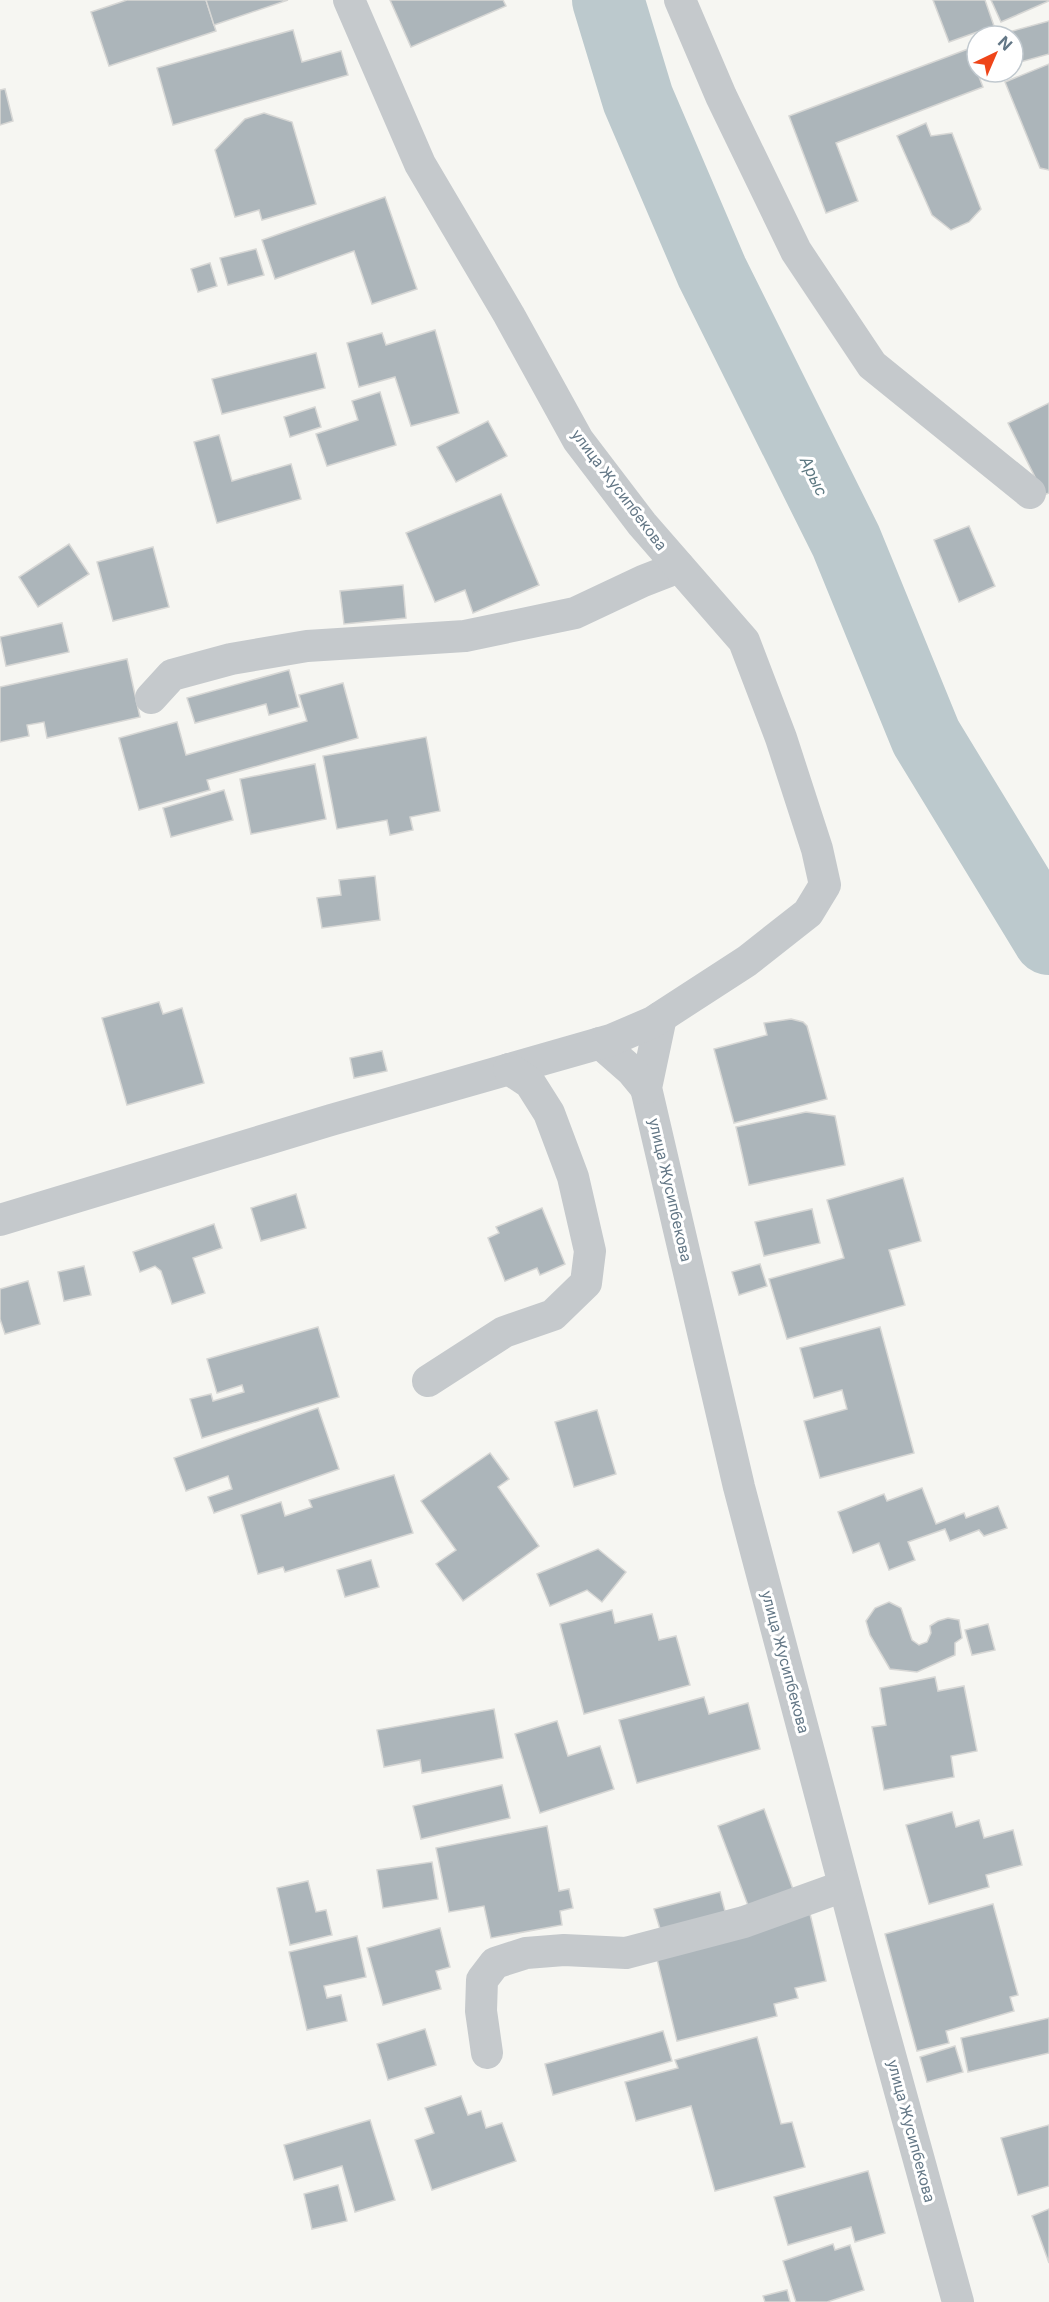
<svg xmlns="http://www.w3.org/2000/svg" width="1049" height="2302" font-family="Inter,sans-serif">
	<rect width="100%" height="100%" fill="#f6f6f2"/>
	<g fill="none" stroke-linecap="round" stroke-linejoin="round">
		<path stroke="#bcc9cd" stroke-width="72" d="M608,0L638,99L712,272L846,541L926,737L1049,939"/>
	</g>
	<g fill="#acb5ba" stroke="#d7d7d5" stroke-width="1.5">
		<path d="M127,0H206L216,31L109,66L91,12Z"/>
		<path d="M206,0H288L214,25Z"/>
		<path d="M390,0H503L506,6L411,47Z"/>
		<path d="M933,0H985L994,26L949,42Z"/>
		<path d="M991,0H1049V1L1001,22Z"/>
		<path d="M1049,21V54L1013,64V36H994Z"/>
		<path d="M293,30L302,62L341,51L348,75L173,125L157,68Z"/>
		<path d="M977,41V68L970,43Z"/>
		<path d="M968,49L983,87L836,143L858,201L826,213L789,116Z"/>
		<path d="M1049,64V170L1040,168L1005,82Z"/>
		<path d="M5,89L13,121L0,125V90Z"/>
		<path d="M264,113L292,122L316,204L262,220L259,210L235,217L215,150L245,119Z"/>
		<path d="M926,123L931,136L952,133L981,209L969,222L951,230L932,215L897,136Z"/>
		<path d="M385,197L417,289L372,304L354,251L275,279L262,240Z"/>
		<path d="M256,249L264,275L228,285L220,258Z"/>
		<path d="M210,263L217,286L198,292L191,269Z"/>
		<path d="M435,330L459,413L411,426L395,377L359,387L347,343L382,333L386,345Z"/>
		<path d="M316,353L325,388L222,414L212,379Z"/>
		<path d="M380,392L396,445L327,466L316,434L358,420L352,401Z"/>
		<path d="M1049,403V493L1044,495L1008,423Z"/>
		<path d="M315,407L321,427L290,437L284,417Z"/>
		<path d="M488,421L507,456L456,482L437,447Z"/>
		<path d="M219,435L232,481L291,464L301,499L217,523L194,442Z"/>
		<path d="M501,494L539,585L473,613L465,590L435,602L406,533Z"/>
		<path d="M969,526L995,586L959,602L934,540Z"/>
		<path d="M69,544L89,574L38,607L19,577Z"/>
		<path d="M153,547L169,607L113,621L97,562Z"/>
		<path d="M403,585L406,618L344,624L340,591Z"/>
		<path d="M62,623L69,652L6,666L0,637Z"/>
		<path d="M127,659L140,717L47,738L44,722L27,725L29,736L0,742V687Z"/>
		<path d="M289,670L299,707L269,715L266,704L195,723L187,698Z"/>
		<path d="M343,683L358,738L207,780L210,790L139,810L119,738L177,722L186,755L307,721L299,695Z"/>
		<path d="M426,737L440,811L410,817L413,830L390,835L387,820L337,829L323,756Z"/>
		<path d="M315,764L326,819L251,834L240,779Z"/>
		<path d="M224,790L233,820L171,837L163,808Z"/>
		<path d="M375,876L380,920L322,928L317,898L341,895L339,880Z"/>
		<path d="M159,1002L163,1014L182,1008L204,1083L127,1105L102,1018Z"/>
		<path d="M791,1019L803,1022L807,1026L827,1099L734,1123L714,1049L767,1035L764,1023Z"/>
		<path d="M382,1051L387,1071L354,1078L350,1058Z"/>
		<path d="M806,1112L835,1116L845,1165L749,1185L736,1127Z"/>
		<path d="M903,1178L921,1241L889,1250L905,1305L787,1339L769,1279L844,1258L827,1200Z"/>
		<path d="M296,1194L306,1228L261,1241L251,1208Z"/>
		<path d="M542,1208L565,1264L540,1275L537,1268L505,1281L488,1238L499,1233L496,1227Z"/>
		<path d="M812,1209L820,1243L764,1256L755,1222Z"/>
		<path d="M214,1224L222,1248L193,1258L205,1293L172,1304L161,1271L155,1266L140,1272L133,1252Z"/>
		<path d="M760,1264L767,1286L739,1295L732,1272Z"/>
		<path d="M84,1266L91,1295L64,1301L58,1272Z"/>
		<path d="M28,1281L40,1324L5,1334L0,1319V1289Z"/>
		<path d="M318,1327L339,1397L202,1438L190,1399L211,1394L213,1401L244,1392L242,1385L217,1393L207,1359Z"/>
		<path d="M880,1327L914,1453L820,1478L804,1421L847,1409L842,1390L814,1398L800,1348Z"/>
		<path d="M318,1408L339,1469L214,1513L208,1497L232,1489L228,1476L186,1491L174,1458Z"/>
		<path d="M597,1410L616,1474L574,1487L555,1422Z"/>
		<path d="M490,1453L509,1479L498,1487L539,1546L463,1601L436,1564L456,1550L421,1501Z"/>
		<path d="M394,1475L413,1533L285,1572L283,1567L258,1574L241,1515L281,1502L285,1516L312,1507L309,1500Z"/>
		<path d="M922,1488L936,1524L964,1513L966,1518L998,1506L1007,1528L984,1536L979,1530L950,1541L945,1529L908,1542L915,1560L889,1570L879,1543L853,1553L838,1512L884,1494L887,1501Z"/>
		<path d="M598,1549L626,1572L602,1602L587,1590L550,1606L537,1574Z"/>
		<path d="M371,1560L379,1587L345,1597L337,1570Z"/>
		<path d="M889,1602L901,1608L912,1640L919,1645L927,1642L931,1633L930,1626L938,1621L948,1618L959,1620L962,1638L955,1643V1655L917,1672L890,1669L870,1635L866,1621L875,1608Z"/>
		<path d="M612,1610L615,1623L652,1614L659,1640L676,1636L690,1685L584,1714L560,1624Z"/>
		<path d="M988,1624L995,1650L972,1655L965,1630Z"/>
		<path d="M935,1677L938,1691L964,1686L977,1751L951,1756L954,1777L884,1790L872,1727L886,1725L880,1688Z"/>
		<path d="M704,1697L709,1714L748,1703L760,1749L637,1783L619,1720Z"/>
		<path d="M494,1709L503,1758L422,1773L420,1760L384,1767L377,1730Z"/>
		<path d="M557,1721L568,1756L600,1746L614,1789L540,1813L515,1734Z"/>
		<path d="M502,1785L510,1818L421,1839L413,1806Z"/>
		<path d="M764,1809L794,1892L749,1908L718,1826Z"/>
		<path d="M952,1812L956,1827L979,1820L984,1838L1013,1830L1022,1865L986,1875L989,1887L929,1904L906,1825Z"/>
		<path d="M547,1826L559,1891L569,1889L573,1908L560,1911L562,1925L491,1938L484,1906L449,1912L436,1848Z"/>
		<path d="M432,1862L438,1899L383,1908L377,1870Z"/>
		<path d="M308,1881L316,1912L326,1910L332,1935L290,1945L277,1888Z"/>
		<path d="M720,1892L726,1915L661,1932L654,1909Z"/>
		<path d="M993,1904L1018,1995L1010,1997L1014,2011L946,2031L949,2043L917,2051L885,1934Z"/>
		<path d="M810,1914L826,1981L795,1988L798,1998L774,2004L777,2016L677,2041L655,1951Z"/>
		<path d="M440,1928L450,1967L436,1971L441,1989L383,2005L367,1948Z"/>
		<path d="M357,1936L366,1977L324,1986L327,1998L341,1995L347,2021L307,2030L289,1952Z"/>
		<path d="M1049,2018V2053L968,2072L961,2038Z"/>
		<path d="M425,2029L436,2065L388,2080L377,2044Z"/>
		<path d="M663,2031L672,2061L553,2095L545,2064Z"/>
		<path d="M757,2037L781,2124L792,2122L805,2167L715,2191L691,2106L636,2121L625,2082L678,2068L675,2060Z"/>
		<path d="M955,2046L963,2072L927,2082L920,2057Z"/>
		<path d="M461,2096L468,2115L481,2111L486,2128L502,2123L516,2161L432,2190L415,2140L434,2133L425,2108Z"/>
		<path d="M370,2120L395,2200L355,2212L342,2166L294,2180L284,2145Z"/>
		<path d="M1049,2125V2186L1018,2195L1001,2138Z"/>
		<path d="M868,2171L885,2233L855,2242L851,2227L788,2245L774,2197Z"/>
		<path d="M338,2185L347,2221L312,2229L304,2194Z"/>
		<path d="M1049,2209V2263L1032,2216Z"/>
		<path d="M833,2244L835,2250L850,2245L864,2290L827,2302H796L783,2261Z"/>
		<path d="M787,2290L790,2302H765L763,2296Z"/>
	</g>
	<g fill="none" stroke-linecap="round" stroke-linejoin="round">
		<g stroke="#c5c9cc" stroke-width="32">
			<path d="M680,0L721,96L796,251L872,365L1030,493"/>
			<path d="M151,698L172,675L231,659L307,646L465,636L575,613L643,581L679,567"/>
			<path d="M661,1017L646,1088L739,1487L865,1964L958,2302"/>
			<path d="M600,1043L632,1071L646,1088"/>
			<path d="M0,1220L331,1120L611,1040L653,1022L747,961L808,913L825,885L817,849L781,738L744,641L642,524L578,440L509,315L420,164L349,0"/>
			<path d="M428,1381L504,1332L553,1315L586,1283L590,1251L573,1177L549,1113L530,1083L509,1069"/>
			<path d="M487,2053L481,2011L482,1980L495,1963L526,1953L564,1950L626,1953L744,1922L844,1886"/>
		</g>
	</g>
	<g text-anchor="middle" stroke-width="6" stroke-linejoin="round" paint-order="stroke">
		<g font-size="15" fill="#637786" stroke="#fff">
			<text transform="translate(619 490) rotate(53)" y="5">улица Жусипбекова</text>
			<text transform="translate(670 1190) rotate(77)" y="5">улица Жусипбекова</text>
			<text transform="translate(785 1662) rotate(75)" y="5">улица Жусипбекова</text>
			<text transform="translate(911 2131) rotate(75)" y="5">улица Жусипбекова</text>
		</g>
		<g font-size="16" font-style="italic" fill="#5f7a83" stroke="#fff">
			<text transform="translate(814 476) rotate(64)" y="6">Арыс</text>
		</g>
	</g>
	<g transform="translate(995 54) rotate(44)"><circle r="28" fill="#ffffff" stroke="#c1c9cf" stroke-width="1.5"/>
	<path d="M0-4.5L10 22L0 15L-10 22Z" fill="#ef4519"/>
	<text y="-9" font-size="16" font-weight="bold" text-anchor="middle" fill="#637786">N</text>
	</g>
</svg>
